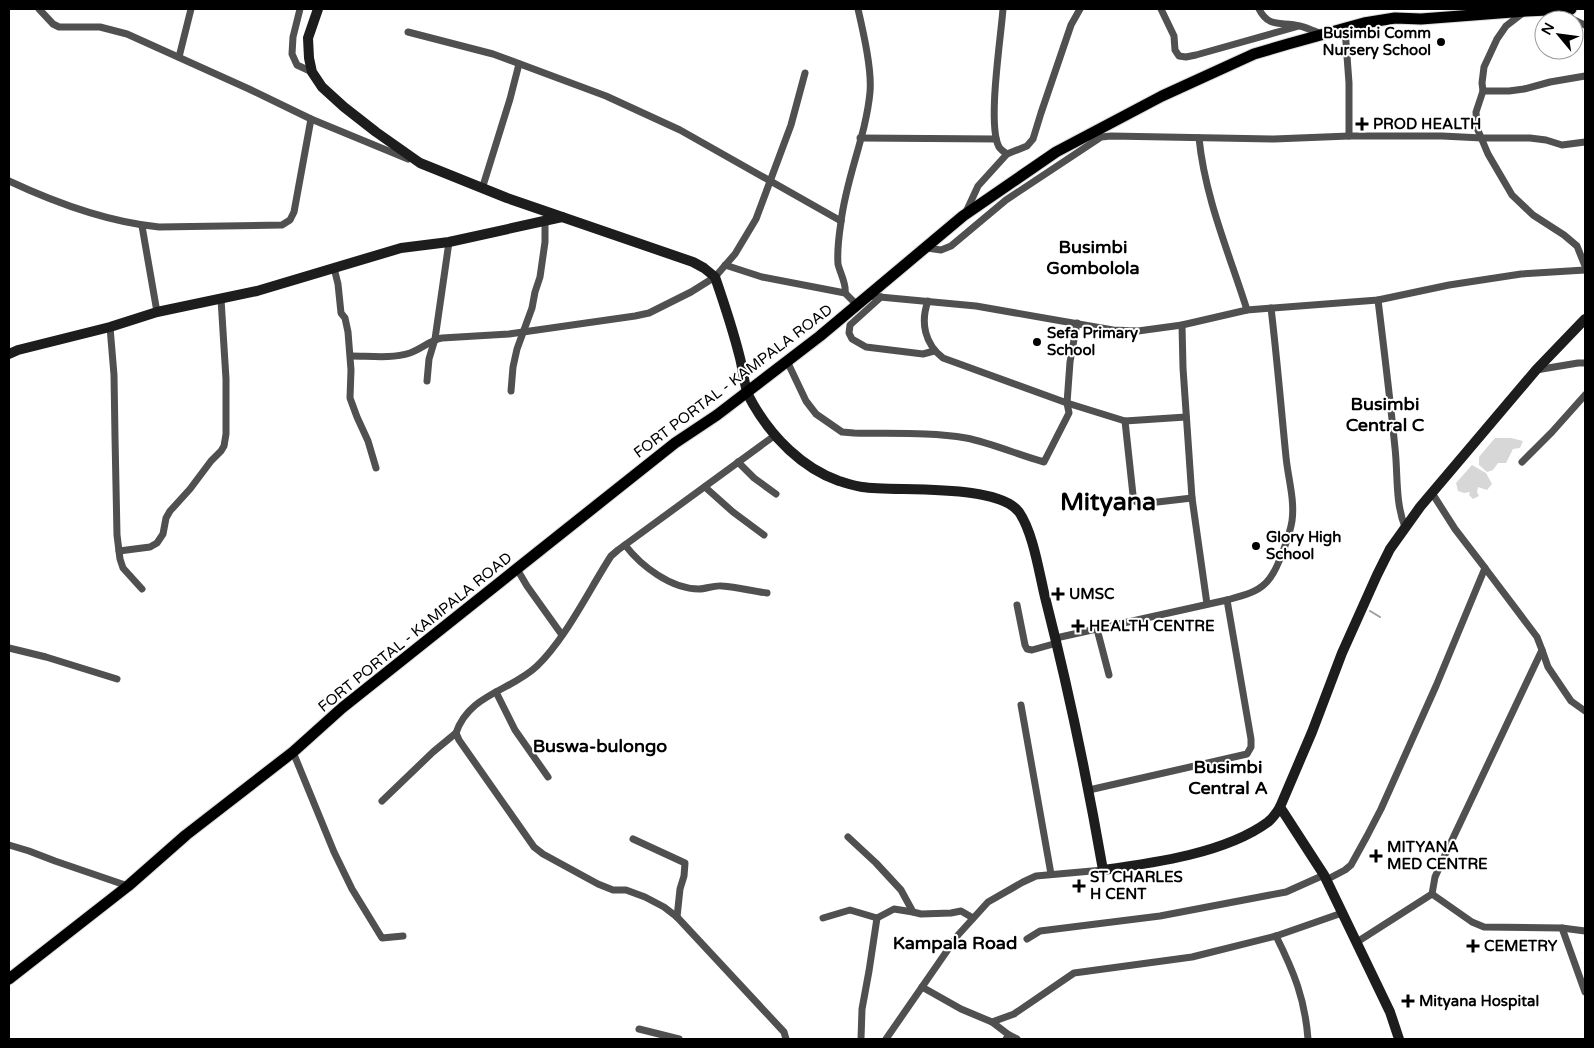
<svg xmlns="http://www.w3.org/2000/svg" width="1594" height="1048" font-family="'Varela Round',sans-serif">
	<rect width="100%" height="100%" fill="#fff"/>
	<g fill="#d7d7d7">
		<path d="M1495,438H1511L1523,441L1520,448L1513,449L1506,463H1498L1493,470L1487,472L1479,465V457Z"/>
		<path d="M1472,465L1486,473L1492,484L1487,490L1478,487L1477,492L1479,496L1473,499L1469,495L1470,492L1464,493L1458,491L1456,483Z"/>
	</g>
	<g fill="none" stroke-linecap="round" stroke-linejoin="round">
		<path stroke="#9e9e9e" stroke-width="2" d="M1370,611L1380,617"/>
		<defs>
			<path id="primary" d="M9,979L128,886L186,835L293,752L342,708L607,497L675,443L717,415L820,336L963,216L1056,152L1162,96L1254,54L1288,44L1364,23L1395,18L1421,19L1526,11L1571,9"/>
		</defs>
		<use href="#primary" stroke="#dbdbdb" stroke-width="13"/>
		<g stroke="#505050" stroke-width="7">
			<path d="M39,9L53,24L59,27H100L127,34L249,89L311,119L408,159"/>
			<path d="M300,9L293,37L292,54L297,65L312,72"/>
			<path d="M1161,9L1174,36L1175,50L1179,56L1186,57L1196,55L1299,26"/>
			<path d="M1259,9C1269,29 1282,21 1300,26C1308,28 1315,32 1323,34"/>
			<path d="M1569,9C1566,19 1577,21 1585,25"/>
			<path d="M1524,12L1506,26L1497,39L1484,67L1482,83L1483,91L1476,112L1477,128L1488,154L1512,195L1533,215L1564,235L1577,246L1585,266"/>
			<path d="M1345,29L1349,83V136"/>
			<path d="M408,32L493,54L606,96L680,130L841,221"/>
			<path d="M179,57L191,9"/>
			<path d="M1483,91H1509L1524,89L1550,82L1585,76"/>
			<path d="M860,138L996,139"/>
			<path d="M1199,138C1205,198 1229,253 1247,310"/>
			<path d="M1007,154L1027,146L1033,139L1041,113L1071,25L1080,9"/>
			<path d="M9,181C56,203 107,222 159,227L282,225L290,220L294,212L311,119"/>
			<path d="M482,189L510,99L519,64"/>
			<path d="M966,212L978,186L1007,154C1004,152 1001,150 999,147C987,125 1001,37 1003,9"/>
			<path d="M142,226L157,312"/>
			<path d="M927,248L941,250L951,246L1006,200L1101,137L1111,136L1274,139L1349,136H1442L1482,138H1530L1546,140L1562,145L1585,142"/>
			<path d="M725,265L762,277L845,293L857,305"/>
			<path d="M334,268L338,284L341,313L345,318L348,332L351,370L350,398L357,417L368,441L376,468"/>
			<path d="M845,293C847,285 840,273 838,264C837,251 839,235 841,222C846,178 866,136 870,92C872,69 863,31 858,9"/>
			<path d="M869,296L976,306L1113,330L1138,331L1182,325L1247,310L1378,300L1449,285L1521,274L1585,270"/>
			<path d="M881,297L850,325L849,333L852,339L866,347L923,354L934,351"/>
			<path d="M1378,300C1384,349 1390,398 1395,448C1398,474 1395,502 1405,527"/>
			<path d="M928,301C920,323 925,344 943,358L1067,403L1125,421L1186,417"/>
			<path d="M1182,325L1183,368L1192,498L1207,604"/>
			<path d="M110,327L114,375L115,437L117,535L120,559L123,568L142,589"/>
			<path d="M351,356C370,356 391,359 410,353C422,349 430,340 442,338L509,334L635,316L649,313L691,292L715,277L735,254L756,219L791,125L805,73"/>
			<path d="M787,361L806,401L816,414L842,432L854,433C891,434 929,432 966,438C992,443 1018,455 1044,462L1069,413L1067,403L1070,362L1077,323"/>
			<path d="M1536,370L1578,363H1585"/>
			<path d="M427,381L429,359L435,339L449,242"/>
			<path d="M511,391L513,367L517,349L532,308L535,292L540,277L545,242V221"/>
			<path d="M1125,421L1133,495L1135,501L1140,504L1192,498"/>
			<path d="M774,436L618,550L611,556C589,590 566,638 537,666C511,691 469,694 456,733L459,740L534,847L543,854L598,884L613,890H626L645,897L664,907L677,917L784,1032L786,1039"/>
			<path d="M738,462L754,478L776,494"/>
			<path d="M1522,462L1552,432L1585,395"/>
			<path d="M705,487L733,512L764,535"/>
			<path d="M625,545C641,566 671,589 699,589C706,589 714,585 722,586C737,587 752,591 767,593"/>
			<path d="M119,551L150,547L157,543L163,534L166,518L170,511L190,489L211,461L221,451L224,446L226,434V379L221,299"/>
			<path d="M517,569L527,586L562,635"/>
			<path d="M1017,605L1025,645L1027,649L1032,650L1057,643"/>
			<path d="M1097,629L1109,675"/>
			<path d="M1056,638L1227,600C1243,595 1259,593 1270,578C1278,568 1290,534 1292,521C1295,500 1288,478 1286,457C1281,407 1277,358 1271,308"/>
			<path d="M9,648L46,657L117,679"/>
			<path d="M1542,650L1548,667L1571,701L1585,711"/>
			<path d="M496,692L515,730L548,777"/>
			<path d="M1021,705L1051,874"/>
			<path d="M293,752L334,852L352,889L382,938L403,936"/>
			<path d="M1089,790L1247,754L1251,747V739L1227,600"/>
			<path d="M382,801L433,752L456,733"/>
			<path d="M848,837L876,863L901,890L913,912L921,914L951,913L961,911L973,918"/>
			<path d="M633,839L685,863L684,876L680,889L677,917"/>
			<path d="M9,845L29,851L55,861L128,886"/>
			<path d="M1326,880L1345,870L1351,865L1367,836L1381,809L1436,686L1485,568L1455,529L1432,493"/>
			<path d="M1432,894L1472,922L1484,927L1562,928L1585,931"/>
			<path d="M823,918L850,910L877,918L894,909L913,912"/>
			<path d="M1562,928L1585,992"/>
			<path d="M1276,936C1294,972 1305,999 1308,1039"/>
			<path d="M1027,939L1040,931L1160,916L1286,892L1324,875"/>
			<path d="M1357,942L1432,894L1435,877L1444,857L1542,650L1537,637L1485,568"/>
			<path d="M922,987L961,1009L992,1022L1014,1014L1074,973L1192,957L1276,936L1342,913"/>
			<path d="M992,1022L1009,1035L1006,1039"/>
			<path d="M639,1029L679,1039"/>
			<path d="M1009,1035L1017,1039"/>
			<path d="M861,1039L862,1009L869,971L877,918"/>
			<path d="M886,1039L958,935L988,902L1023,882L1036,876L1103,870"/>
		</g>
		<g stroke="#1d1d1d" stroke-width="10">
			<path d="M318,9L308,38L309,58L312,72L322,87L344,107L376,132L420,163L507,198L693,262L704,268L715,277C724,303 733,330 740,358C744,374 744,390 753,404C772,437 802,468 839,481C846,483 855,486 862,487C897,492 997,483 1019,512C1033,532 1039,572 1045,597C1068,687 1087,778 1103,870C1154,863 1226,853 1268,822C1273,818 1277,812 1280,807"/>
			<path d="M9,354L18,350L110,327L157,312L257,291L401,248L449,242L562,217"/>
			<path d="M1399,1039L1390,1012L1324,875L1280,807L1312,732L1342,653L1377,575L1390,549L1420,507L1536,370L1585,319"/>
		</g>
		<use href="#primary" stroke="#000" stroke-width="11"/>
	</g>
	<g fill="#000" stroke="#fff" stroke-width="2">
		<circle cx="1441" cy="42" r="5"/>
		<path d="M1359.5 116.5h5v5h5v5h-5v5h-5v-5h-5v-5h5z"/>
		<circle cx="1037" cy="342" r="5"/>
		<circle cx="1256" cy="546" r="5"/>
		<path d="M1055.5 586.5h5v5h5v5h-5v5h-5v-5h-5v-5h5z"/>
		<path d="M1075.5 618.5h5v5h5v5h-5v5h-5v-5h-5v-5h5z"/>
		<path d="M1373.5 848.5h5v5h5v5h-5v5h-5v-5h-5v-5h5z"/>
		<path d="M1076.5 878.5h5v5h5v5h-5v5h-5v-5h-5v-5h5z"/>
		<path d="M1470.5 938.5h5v5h5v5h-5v5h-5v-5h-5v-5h5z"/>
		<path d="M1405.5 993.5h5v5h5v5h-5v5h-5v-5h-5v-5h5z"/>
	</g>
	<g text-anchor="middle" stroke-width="4" stroke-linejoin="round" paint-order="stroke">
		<g font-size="15" font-weight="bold" fill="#000" stroke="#fff" text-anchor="start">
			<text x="1431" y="38" text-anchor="end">Busimbi Comm<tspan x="1431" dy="17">Nursery School</tspan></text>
			<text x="1373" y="129">PROD HEALTH</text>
			<text x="1047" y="338">Sefa Primary<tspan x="1047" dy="17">School</tspan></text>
			<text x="1266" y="542">Glory High<tspan x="1266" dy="17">School</tspan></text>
			<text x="1069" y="599">UMSC</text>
			<text x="1089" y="631">HEALTH CENTRE</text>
			<text x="1387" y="852">MITYANA<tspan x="1387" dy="17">MED CENTRE</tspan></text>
			<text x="1090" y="882">ST CHARLES<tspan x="1090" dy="17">H CENT</tspan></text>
			<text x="1484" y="951">CEMETRY</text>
			<text x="1419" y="1006">Mityana Hospital</text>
		</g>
		<g font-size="15" fill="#000" stroke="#fff">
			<text transform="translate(733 381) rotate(-37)" y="5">FORT PORTAL - KAMPALA ROAD</text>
			<text transform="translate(415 632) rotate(-39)" y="5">FORT PORTAL - KAMPALA ROAD</text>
		</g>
		<g font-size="18" font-weight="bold" fill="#000" stroke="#fff">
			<text x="1093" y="253">Busimbi<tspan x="1093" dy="21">Gombolola</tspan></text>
			<text x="1385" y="410">Busimbi<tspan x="1385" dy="21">Central C</tspan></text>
			<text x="600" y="752">Buswa-bulongo</text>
			<text x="1228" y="773">Busimbi<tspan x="1228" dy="21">Central A</tspan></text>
			<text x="955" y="949">Kampala Road</text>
		</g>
		<g font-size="25" font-weight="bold" fill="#000" stroke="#fff">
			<text x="1108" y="510">Mityana</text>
		</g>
	</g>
	<rect width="1594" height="1048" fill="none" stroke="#000000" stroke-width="20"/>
	<g transform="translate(1559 35) rotate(299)"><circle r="24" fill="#ffffff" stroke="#999999"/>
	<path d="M0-4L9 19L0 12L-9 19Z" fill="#000000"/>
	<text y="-8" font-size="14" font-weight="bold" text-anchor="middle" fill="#000000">N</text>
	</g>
</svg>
